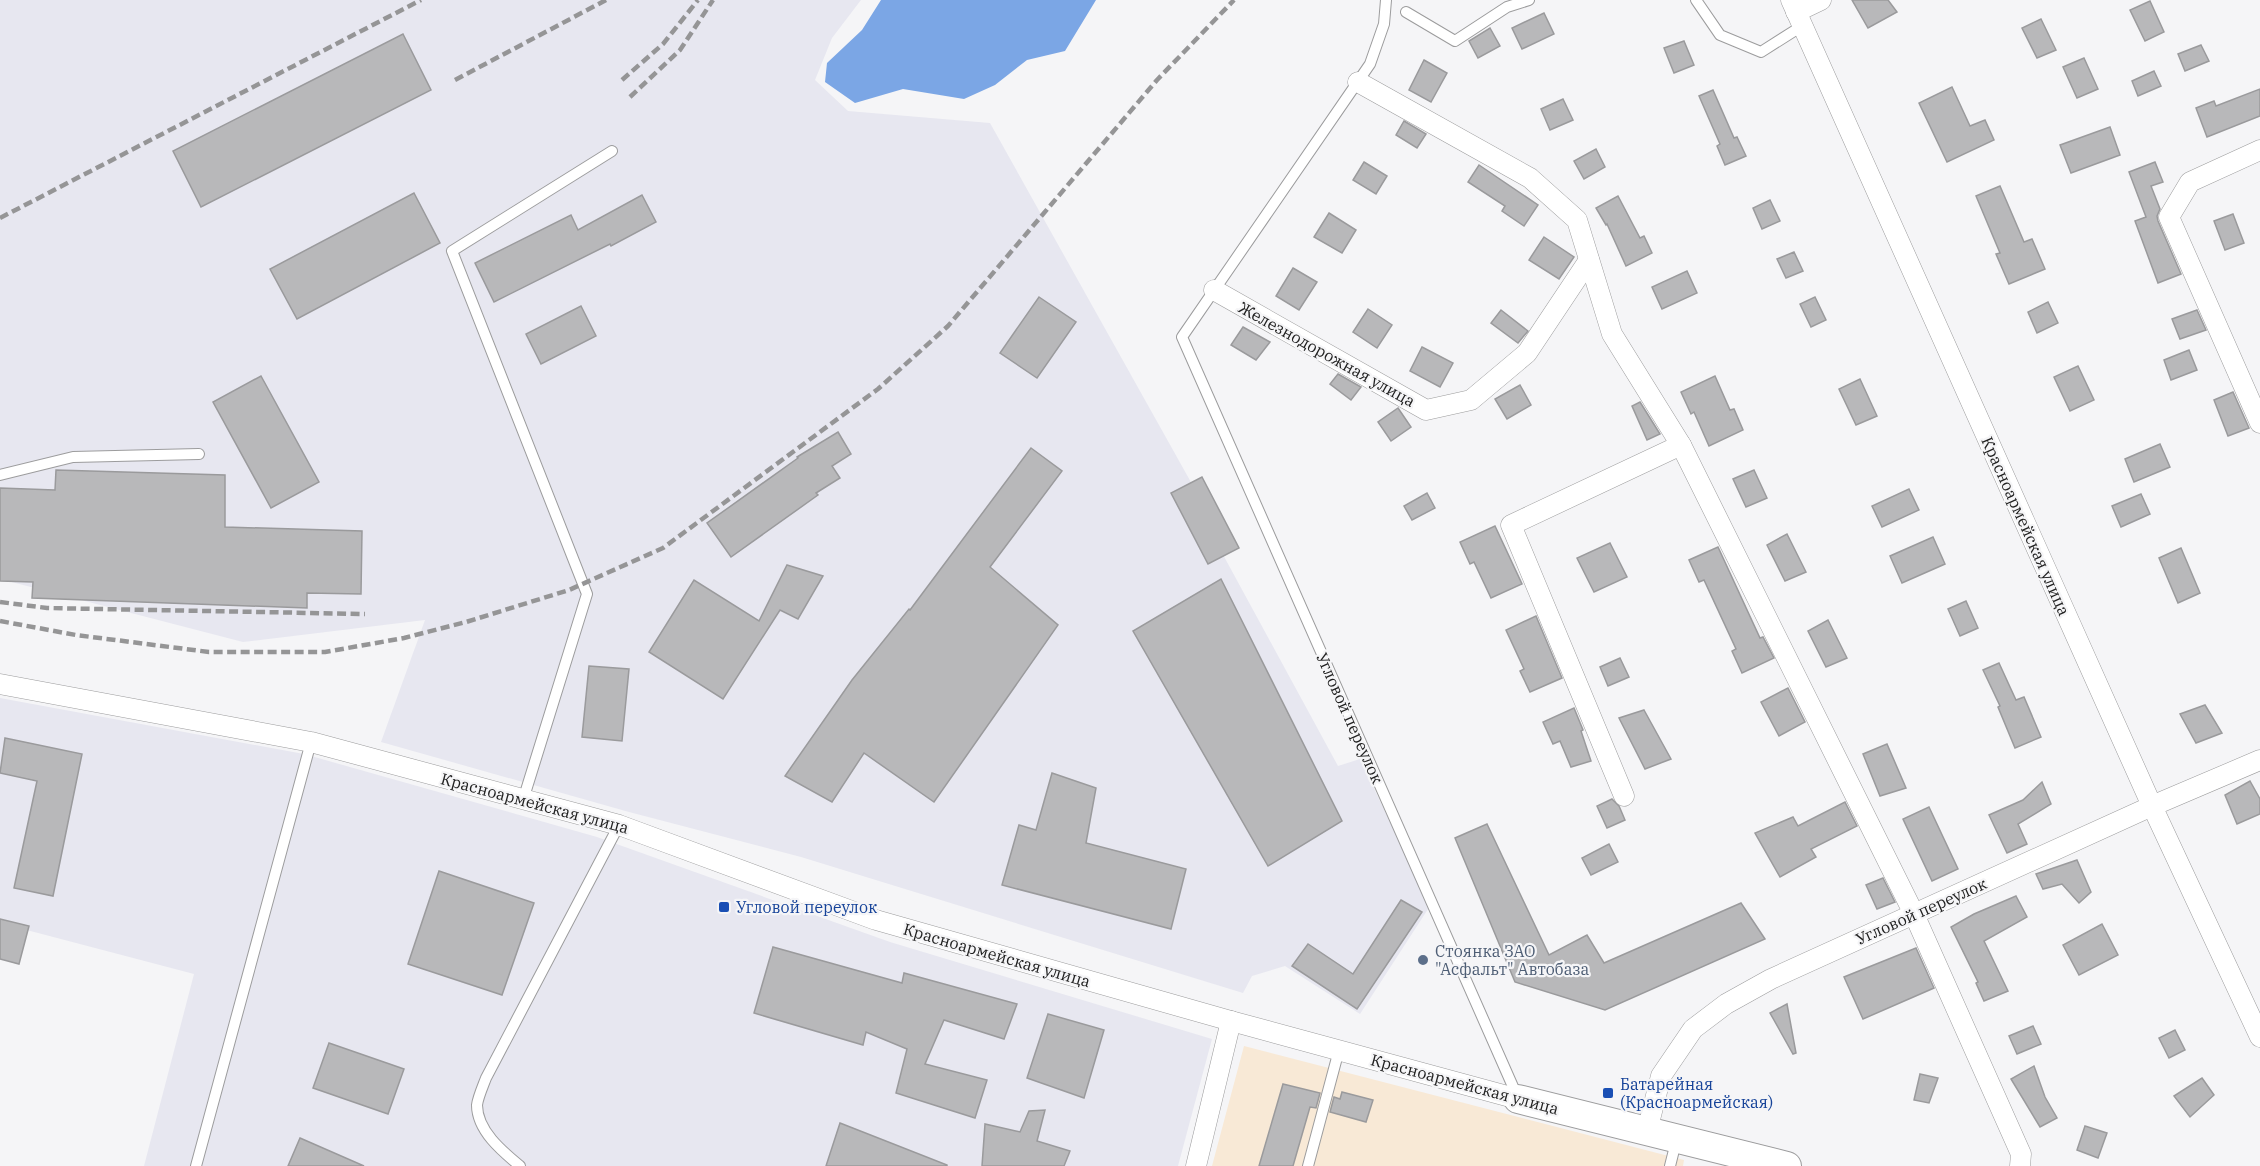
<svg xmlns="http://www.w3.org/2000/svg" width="2260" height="1166" font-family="'IBM Plex Serif',serif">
	<rect width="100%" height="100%" fill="#f5f5f7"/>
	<path fill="#f8e9d6" d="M1244,1046L1684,1160L1683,1166H1212Z"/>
	<g fill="#e7e7f0">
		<path d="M0,0H861L832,38L815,80L848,111L990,123L1225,543L1221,551L1338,766L1360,759L1430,906L1360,1014L1285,966L1252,976L1243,993L801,857L629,812L381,742L425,620L243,642L0,579Z"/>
		<path d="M0,698L304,754L597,837L890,942L1212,1039L1178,1166H144L194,974L0,923Z"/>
	</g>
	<path fill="#7ba6e5" d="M881,0H1096L1065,51L1027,60L995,85L964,99L903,89L855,103L825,82L827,63L862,30Z"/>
	<g fill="#b8b8ba" stroke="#9a9a9c" stroke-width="1.5">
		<path d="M1852,0H1888L1897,12L1868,28Z"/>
		<path d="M2150,1L2164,32L2145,41L2130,10Z"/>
		<path d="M1544,13L1554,34L1522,49L1512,28Z"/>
		<path d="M2041,19L2056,50L2037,58L2022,28Z"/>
		<path d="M1490,28L1500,46L1478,58L1469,41Z"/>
		<path d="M403,34L431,90L201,207L173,151Z"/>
		<path d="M1684,41L1694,65L1674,73L1664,48Z"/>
		<path d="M2201,45L2209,61L2185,71L2178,54Z"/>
		<path d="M2084,58L2098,89L2077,98L2063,67Z"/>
		<path d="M1424,60L1447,73L1431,102L1409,90Z"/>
		<path d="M2154,71L2161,86L2138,96L2132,81Z"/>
		<path d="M1952,87L1970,126L1985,120L1994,140L1947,162L1919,103Z"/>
		<path d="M2260,89V116L2207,137L2196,108L2214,101L2216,106Z"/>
		<path d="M1713,90L1734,138L1737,137L1746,156L1725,165L1717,146L1720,144L1699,96Z"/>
		<path d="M1563,99L1573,120L1550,130L1541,109Z"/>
		<path d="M1404,121L1426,134L1417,148L1396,135Z"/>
		<path d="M2110,127L2120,155L2071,173L2060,145Z"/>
		<path d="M1596,149L1605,167L1584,179L1574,161Z"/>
		<path d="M1364,162L1387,176L1376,194L1353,180Z"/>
		<path d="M2155,162L2163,182L2151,186L2160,209L2157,216L2158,221L2181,274L2158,283L2135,221L2146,217L2129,172Z"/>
		<path d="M1479,165L1538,205L1524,226L1502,211L1505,206L1468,182Z"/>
		<path d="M2000,186L2024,242L2032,239L2045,269L2009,284L1996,254L2000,253L1976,196Z"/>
		<path d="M414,193L440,243L297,319L270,269Z"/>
		<path d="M642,195L656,222L611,246L610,244L494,302L475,263L571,215L578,230Z"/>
		<path d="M1618,196L1640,238L1644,236L1652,253L1626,266L1607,224L1606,225L1596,208Z"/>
		<path d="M1770,200L1780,221L1762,229L1753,208Z"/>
		<path d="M1329,213L1356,230L1342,253L1314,237Z"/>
		<path d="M2233,214L2244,243L2225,250L2214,221Z"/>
		<path d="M1544,237L1574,257L1559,279L1529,260Z"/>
		<path d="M1794,252L1803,271L1786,278L1777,259Z"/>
		<path d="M1293,268L1317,282L1299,310L1276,296Z"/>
		<path d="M1687,271L1697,293L1662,309L1652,287Z"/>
		<path d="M1039,297L1076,322L1037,378L1000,353Z"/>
		<path d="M1815,297L1826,320L1811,327L1800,304Z"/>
		<path d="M2048,302L2058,323L2037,333L2028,312Z"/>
		<path d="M581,306L596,336L541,364L526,334Z"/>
		<path d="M1368,309L1392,325L1377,348L1353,332Z"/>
		<path d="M1501,310L1528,331L1518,343L1491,323Z"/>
		<path d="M2197,310L2206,330L2180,339L2172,319Z"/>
		<path d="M1243,327L1270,342L1256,360L1231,345Z"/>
		<path d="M1422,347L1453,363L1440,387L1410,371Z"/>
		<path d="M2189,350L2197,370L2171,380L2164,360Z"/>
		<path d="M2078,366L2094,400L2070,411L2054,377Z"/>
		<path d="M1338,374L1361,387L1351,400L1330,384Z"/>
		<path d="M261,376L319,482L271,508L213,402Z"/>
		<path d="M1715,376L1730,410L1734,409L1743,430L1709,446L1694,412L1691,414L1681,392Z"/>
		<path d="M1860,379L1877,416L1856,425L1839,389Z"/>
		<path d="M1520,385L1531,405L1507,419L1495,399Z"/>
		<path d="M2233,392L2249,428L2228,436L2214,400Z"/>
		<path d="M1640,402L1660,434L1647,440L1632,406Z"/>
		<path d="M1398,408L1411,427L1391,441L1378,422Z"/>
		<path d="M838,432L851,454L832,466L840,478L816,493L818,495L731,557L707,523L798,458L797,457Z"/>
		<path d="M2160,444L2170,467L2134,482L2125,459Z"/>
		<path d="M1031,448L1062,471L990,567L1058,625L934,802L864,753L832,802L785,776L852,680L909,609L910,610Z"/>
		<path d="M56,470L225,475V527L362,531L361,594L307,593V608L32,598L33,582L0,581V488L55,490Z"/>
		<path d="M1754,470L1767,498L1746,507L1733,479Z"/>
		<path d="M1202,477L1239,548L1208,564L1171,493Z"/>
		<path d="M1909,489L1919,510L1882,527L1872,506Z"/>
		<path d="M1427,493L1435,508L1412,520L1404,506Z"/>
		<path d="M2141,494L2150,514L2121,527L2112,506Z"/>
		<path d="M1495,526L1522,584L1491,598L1474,562L1470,564L1460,542Z"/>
		<path d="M1787,534L1806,572L1785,581L1767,545Z"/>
		<path d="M1933,537L1945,564L1902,583L1890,556Z"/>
		<path d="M1610,543L1627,577L1594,592L1577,558Z"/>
		<path d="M1718,547L1760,638L1763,637L1774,658L1742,673L1732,651L1736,649L1704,580L1699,582L1689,560Z"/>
		<path d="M2181,548L2200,593L2178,603L2159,558Z"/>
		<path d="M787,565L823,576L798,619L780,610L723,699L649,652L694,580L759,621Z"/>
		<path d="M1221,579L1342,821L1268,866L1133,631Z"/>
		<path d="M1966,601L1978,628L1960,636L1948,609Z"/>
		<path d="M1536,616L1562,678L1530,692L1520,671L1524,669L1506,630Z"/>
		<path d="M1828,620L1847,658L1826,667L1808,631Z"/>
		<path d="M1620,658L1629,677L1608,686L1600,667Z"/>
		<path d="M1999,663L2016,700L2024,697L2041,737L2015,748L1998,707L2000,706L1983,670Z"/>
		<path d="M589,666L629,669L622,741L582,737Z"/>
		<path d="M1788,688L1805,722L1779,736L1761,702Z"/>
		<path d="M2205,705L2222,733L2196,743L2180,714Z"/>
		<path d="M1574,708L1583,730L1581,731L1591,761L1571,767L1560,741L1553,744L1543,722Z"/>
		<path d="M1644,710L1671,759L1645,769L1619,718Z"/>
		<path d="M5,738L82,754L53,896L14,888L37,781L0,773Z"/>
		<path d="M1887,744L1906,788L1880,796L1863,754Z"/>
		<path d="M1052,773L1096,788L1086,843L1186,869L1171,929L1002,885L1019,825L1036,830Z"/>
		<path d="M2250,781L2260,799V814L2237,824L2225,795Z"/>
		<path d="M2042,782L2051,804L2018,824L2027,844L2007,853L1989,815L2023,800Z"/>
		<path d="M1612,799L1619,806L1625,820L1607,828L1597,806Z"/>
		<path d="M1845,802L1857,826L1811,849L1816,857L1780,877L1755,833L1793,817L1798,826Z"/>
		<path d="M1929,807L1958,869L1932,881L1903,819Z"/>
		<path d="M1487,824L1549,955L1587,935L1604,963L1741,903L1765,939L1605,1010L1515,982L1455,838Z"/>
		<path d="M1609,844L1618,862L1591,875L1582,858Z"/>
		<path d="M2077,860L2091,892L2079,903L2062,884L2043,889L2036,874Z"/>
		<path d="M439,871L534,903L502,995L408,964Z"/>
		<path d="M1883,878L1895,902L1877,909L1866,885Z"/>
		<path d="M2016,896L2027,917L1984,941L2008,991L1984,1001L1976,983L1978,982L1951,927L1974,914Z"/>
		<path d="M1401,900L1422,912L1357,1009L1292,966L1308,944L1353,974Z"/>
		<path d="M0,919L29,926L19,964L0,959Z"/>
		<path d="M2102,924L2118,955L2079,975L2063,945Z"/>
		<path d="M773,947L902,983L904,973L1017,1004L1004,1039L944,1020L925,1064L987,1080L975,1118L896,1093L907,1049L866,1032L863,1045L754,1013Z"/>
		<path d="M1916,948L1934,988L1863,1019L1844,977Z"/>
		<path d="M1787,1004L1796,1053L1793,1054L1770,1013Z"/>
		<path d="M1048,1014L1104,1030L1084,1098L1027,1078Z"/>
		<path d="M2033,1026L2041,1044L2017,1054L2009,1036Z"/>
		<path d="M2175,1030L2185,1050L2169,1058L2159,1038Z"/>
		<path d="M329,1043L404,1069L388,1114L313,1088Z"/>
		<path d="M2034,1066L2045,1097L2057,1118L2040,1127L2011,1079Z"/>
		<path d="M1920,1074L1938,1078L1929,1103L1914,1100Z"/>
		<path d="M2202,1078L2214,1095L2190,1117L2174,1096Z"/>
		<path d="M1283,1084L1320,1093L1316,1108L1310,1107L1293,1166H1259Z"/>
		<path d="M1342,1092L1373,1100L1366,1122L1330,1112L1334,1097L1340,1099Z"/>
		<path d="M1045,1110L1037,1141L1070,1151L1064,1166H982L985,1124L1020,1132L1029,1111Z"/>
		<path d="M840,1123L947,1165V1166H826Z"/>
		<path d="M2085,1126L2107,1133L2098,1158L2077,1150Z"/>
		<path d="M300,1138L364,1166H288Z"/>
	</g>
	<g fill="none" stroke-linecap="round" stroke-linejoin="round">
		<defs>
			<g id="lane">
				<path d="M1386,0L1384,24L1370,64L1182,337L1518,1098"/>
				<path d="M1696,0L1720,35L1761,52L1802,26"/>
				<path d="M1406,12L1455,41L1507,7L1529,0"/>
				<path d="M0,475L73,457L199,454"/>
				<path d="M523,800L587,594L452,251L612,151"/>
				<path d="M196,1166L311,742"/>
				<path d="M520,1166C503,1152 477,1131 477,1105C478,1097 483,1086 486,1078L619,825"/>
				<path d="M1308,1166L1339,1050"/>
				<path d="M1670,1166L1677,1138"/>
			</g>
			<g id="street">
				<path d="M1791,0L2152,806L2260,1037"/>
				<path d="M1796,12L1821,0"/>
				<path d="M1358,82L1530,178L1577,220L1612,334L1681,445L1914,914L2021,1154L2020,1166"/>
				<path d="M2260,150L2190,182L2169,217L2260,423"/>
				<path d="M1214,290L1426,410L1471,400L1527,353L1589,260"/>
				<path d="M0,684L311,742L619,825L876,920L1231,1021L1518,1099"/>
				<path d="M1624,796L1511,525L1681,445"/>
				<path d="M1647,1131L1661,1076L1693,1029L1726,1004L1771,979L2152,806L2260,760"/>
				<path d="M1196,1166L1231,1021"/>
			</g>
			<path id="secondary" d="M1518,1099L1787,1166"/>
		</defs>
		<use href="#lane" stroke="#9c9c9d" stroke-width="12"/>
		<use href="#street" stroke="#9c9c9d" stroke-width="21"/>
		<use href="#secondary" stroke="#9c9c9d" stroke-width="30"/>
		<use href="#lane" stroke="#fff" stroke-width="10"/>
		<use href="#street" stroke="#fff" stroke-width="20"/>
		<use href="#secondary" stroke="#fff" stroke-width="28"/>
		<g stroke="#959596" stroke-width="4.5" stroke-dasharray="9 4.5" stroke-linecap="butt">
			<path d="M455,80L606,0"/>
			<path d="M622,80L663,44L698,0"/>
			<path d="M630,97L680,50L713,0"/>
			<path d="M0,218L421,0"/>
			<path d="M0,602L47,608L365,614"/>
			<path d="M0,621L76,635L209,652H325L404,638L466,622L569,590L663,548L878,389L948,326L1157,80L1234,0"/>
		</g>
	</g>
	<g fill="#1a4fb4" stroke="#f5f5f7" stroke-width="2">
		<rect x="718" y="901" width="12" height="12" rx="3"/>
		<rect x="1602" y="1087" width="12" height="12" rx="3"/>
	</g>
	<circle fill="#5c6f8a" stroke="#f5f5f7" stroke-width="2" cx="1423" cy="960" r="6"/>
	<g text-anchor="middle" stroke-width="4.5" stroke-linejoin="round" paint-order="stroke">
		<g font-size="16" fill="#212121" stroke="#f5f5f7">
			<text transform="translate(1327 354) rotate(29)" y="6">Железнодорожная улица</text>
			<text transform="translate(2026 526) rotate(66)" y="6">Красноармейская улица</text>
			<text transform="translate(1350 718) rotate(66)" y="6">Угловой переулок</text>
			<text transform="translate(535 803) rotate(15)" y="6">Красноармейская улица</text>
			<text transform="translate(1921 911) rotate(-24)" y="6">Угловой переулок</text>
			<text transform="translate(997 955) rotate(16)" y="6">Красноармейская улица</text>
			<text transform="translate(1465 1084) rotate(15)" y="6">Красноармейская улица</text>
		</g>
		<g font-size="16" fill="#164399" stroke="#f5f5f7" text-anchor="start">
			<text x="736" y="913">Угловой переулок</text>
			<text x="1620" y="1090">Батарейная<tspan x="1620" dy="18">(Красноармейская)</tspan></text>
		</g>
		<g font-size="16" fill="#4e5e75" stroke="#f5f5f7" text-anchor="start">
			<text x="1435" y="957">Стоянка ЗАО<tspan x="1435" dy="18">"Асфальт" Автобаза</tspan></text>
		</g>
	</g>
</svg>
